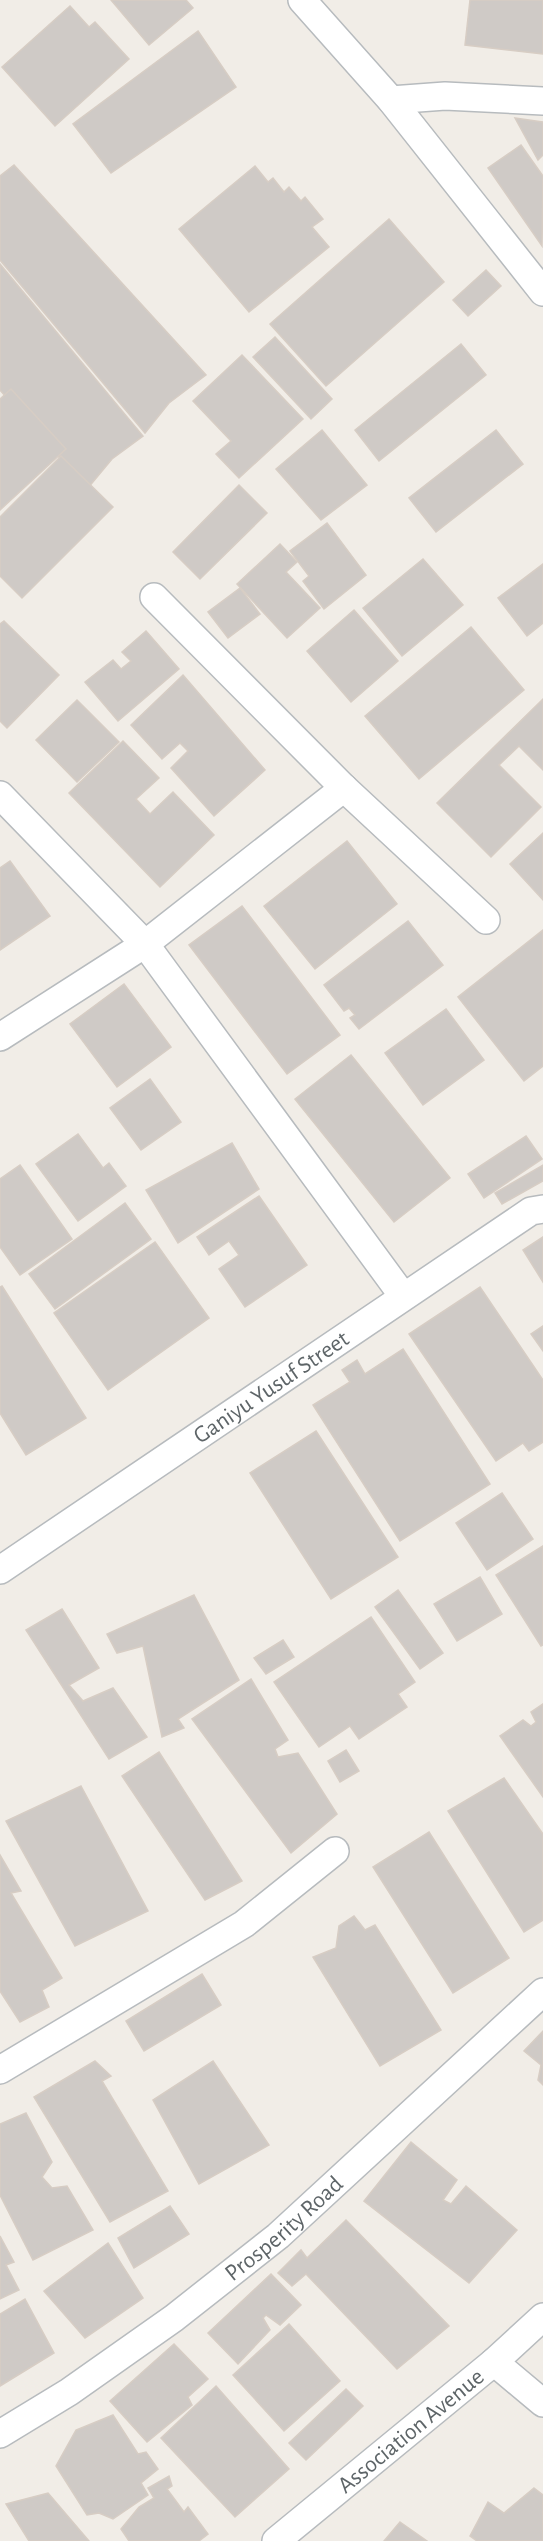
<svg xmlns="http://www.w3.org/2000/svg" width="543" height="2541" font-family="'Alegreya Sans',sans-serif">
	<rect width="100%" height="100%" fill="#f1ede7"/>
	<g fill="#cfcac6" stroke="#d7cdc4" stroke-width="1.5">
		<path d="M111,0H186L193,8L149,45Z"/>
		<path d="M470,0H543V54L465,45Z"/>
		<path d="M70,6L89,27L95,22L129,59L55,126L2,67Z"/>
		<path d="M198,31L236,87L111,173L73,124Z"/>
		<path d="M515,118L543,122V155L538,160Z"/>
		<path d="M521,145L543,176L542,246L488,168Z"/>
		<path d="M14,165L206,375L169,403L145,433L0,260V176Z"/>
		<path d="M255,166L268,182L273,178L284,192L289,187L301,201L305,197L323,219L312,227L329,247L249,312L179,229Z"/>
		<path d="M389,219L444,282L326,386L270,324Z"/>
		<path d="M0,264L143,436L112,459L87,489L0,390Z"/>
		<path d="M486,270L501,286L468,316L453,300Z"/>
		<path d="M275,337L332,399L311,419L253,357Z"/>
		<path d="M461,344L486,375L379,461L355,430Z"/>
		<path d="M242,355L303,419L239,478L216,454L231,441L193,401Z"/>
		<path d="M11,389L66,449L0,510V399Z"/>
		<path d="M322,430L367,485L321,520L276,469Z"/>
		<path d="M496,430L523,464L436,532L409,498Z"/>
		<path d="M61,456L113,507L22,598L0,576V517Z"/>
		<path d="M239,485L267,513L200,579L173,552Z"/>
		<path d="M327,523L366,575L324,609L303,581L309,576L290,551Z"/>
		<path d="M280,544L297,562L286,572L320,608L287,638L237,584Z"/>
		<path d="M423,559L463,605L402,656L363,608Z"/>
		<path d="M543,564V623L527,636L498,598Z"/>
		<path d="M240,588L260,614L228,638L208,612Z"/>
		<path d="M354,610L398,661L351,702L307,651Z"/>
		<path d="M4,621L59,675L7,728L0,721V624Z"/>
		<path d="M471,627L524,690L419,779L365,716Z"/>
		<path d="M146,631L179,669L118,721L85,682L113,660L121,669L131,661L122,652Z"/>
		<path d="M183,675L265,770L214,816L171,768L188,751L180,743L162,759L131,725Z"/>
		<path d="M543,699V770L519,746L499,765L541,807L491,857L437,803Z"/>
		<path d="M77,700L119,742L77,782L36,740Z"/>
		<path d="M123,741L159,778L136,799L150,814L173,792L214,835L160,887L69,793Z"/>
		<path d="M543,833V900L510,864Z"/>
		<path d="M347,841L397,904L315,969L264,906Z"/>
		<path d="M10,861L50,916L0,950V868Z"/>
		<path d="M242,906L340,1035L287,1074L189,945Z"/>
		<path d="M408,921L443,965L359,1029L350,1018L355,1015L349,1008L344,1011L324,985Z"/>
		<path d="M543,930V1066L524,1081L458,997Z"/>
		<path d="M124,984L171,1047L117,1087L70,1024Z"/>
		<path d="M446,1009L484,1060L423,1105L385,1053Z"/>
		<path d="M351,1055L450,1178L394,1222L295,1099Z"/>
		<path d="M150,1079L181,1122L141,1150L110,1108Z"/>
		<path d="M78,1134L103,1168L109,1163L126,1186L78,1221L36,1164Z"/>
		<path d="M526,1136L542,1159L484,1198L468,1174Z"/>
		<path d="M232,1143L259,1189L178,1243L146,1190Z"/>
		<path d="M20,1165L72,1239L20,1275L0,1247V1179Z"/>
		<path d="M543,1165V1181L502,1204L495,1193Z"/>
		<path d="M259,1196L307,1265L245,1307L219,1269L239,1255L229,1241L209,1255L197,1237Z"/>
		<path d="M125,1203L151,1239L55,1309L29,1274Z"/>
		<path d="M543,1237V1282L523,1250Z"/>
		<path d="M155,1242L209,1318L108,1390L54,1313Z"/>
		<path d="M2,1286L86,1418L26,1455L0,1413V1287Z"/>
		<path d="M480,1287L543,1380V1442L529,1451L523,1443L496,1461L409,1334Z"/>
		<path d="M543,1326V1351L531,1334Z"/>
		<path d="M403,1349L490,1484L400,1541L313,1405L350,1382L342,1370L357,1360L365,1374Z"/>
		<path d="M316,1431L398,1557L331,1599L250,1473Z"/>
		<path d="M502,1493L533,1539L487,1570L456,1523Z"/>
		<path d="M543,1546V1645L541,1646L496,1575Z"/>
		<path d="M480,1577L502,1614L457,1641L434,1604Z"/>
		<path d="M398,1590L443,1653L420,1669L375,1607Z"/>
		<path d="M194,1595L239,1680L178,1719L184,1728L162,1737L143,1646L117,1653L107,1634Z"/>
		<path d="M62,1609L99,1668L69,1685L83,1701L113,1688L147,1737L109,1759L26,1630Z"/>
		<path d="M371,1617L415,1682L398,1694L407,1707L359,1739L350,1726L319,1747L274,1682Z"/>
		<path d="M283,1640L294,1657L266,1674L254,1658Z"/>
		<path d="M251,1679L288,1740L275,1749L278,1757L298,1753L337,1814L291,1853L192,1719Z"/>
		<path d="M543,1704V1797L500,1736L523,1720L531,1726L536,1722L531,1712Z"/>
		<path d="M346,1750L359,1771L340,1782L328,1761Z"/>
		<path d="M159,1752L242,1881L205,1900L122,1776Z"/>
		<path d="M504,1778L543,1834V1920L524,1932L448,1811Z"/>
		<path d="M81,1786L148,1911L75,1946L6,1821Z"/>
		<path d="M429,1832L509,1958L453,1993L373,1867Z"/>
		<path d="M0,1855L21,1891L11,1893L62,1978L42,1990L49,2007L20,2022L0,1991Z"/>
		<path d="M354,1916L365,1930L375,1925L441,2030L380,2066L313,1957L336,1948L339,1926Z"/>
		<path d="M202,1974L221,2005L144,2051L126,2021Z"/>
		<path d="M543,2031V2085L538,2080L541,2065L524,2051Z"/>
		<path d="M95,2061L111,2076L102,2081L168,2191L110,2222L34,2097Z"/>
		<path d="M213,2061L269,2145L199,2184L153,2100Z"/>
		<path d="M26,2113L52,2162L42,2177L52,2188L67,2186L93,2230L33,2260L0,2195V2124Z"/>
		<path d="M411,2142L457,2180L443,2200L451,2204L466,2186L517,2230L469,2283L364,2201Z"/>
		<path d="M170,2206L189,2234L134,2268L118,2238Z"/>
		<path d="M346,2220L449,2326L397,2369L306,2274L292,2286L278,2273L301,2250L307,2258Z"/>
		<path d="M0,2236L14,2262L6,2265L19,2290L0,2299Z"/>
		<path d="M108,2243L143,2298L85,2338L44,2291Z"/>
		<path d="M271,2274L301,2305L280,2325L266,2315L263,2318L270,2330L238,2364L208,2333Z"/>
		<path d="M25,2299L54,2353L0,2386V2314Z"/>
		<path d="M289,2324L340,2381L284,2431L233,2375Z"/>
		<path d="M174,2344L208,2379L188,2397L192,2405L147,2442L110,2401Z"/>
		<path d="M216,2386L289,2469L235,2517L161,2438Z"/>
		<path d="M346,2389L363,2406L306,2460L289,2443Z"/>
		<path d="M113,2415L138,2454L146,2452L158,2469L141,2483L148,2495L113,2519L99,2513L87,2515L56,2466L76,2430Z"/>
		<path d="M169,2476L172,2486L167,2489L184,2512L188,2507L208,2534L199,2541H129L121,2529L139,2507L154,2498L148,2488Z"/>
		<path d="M534,2488L543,2495V2541H477L470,2536L488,2502L504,2513Z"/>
		<path d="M48,2493L89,2541H29L6,2504Z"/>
		<path d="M400,2522L427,2541H384Z"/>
	</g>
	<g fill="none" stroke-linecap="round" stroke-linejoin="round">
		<defs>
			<g id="minor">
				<path d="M302,0L391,100L543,292"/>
				<path d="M391,100L445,96L543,101"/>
				<path d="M154,597L344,788L486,920"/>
				<path d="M0,795L145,944L403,1296"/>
				<path d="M0,1037L145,944L344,788"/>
				<path id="s1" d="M0,1570L531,1211L543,1209"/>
				<path d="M0,2070L244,1924L335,1851"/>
				<path d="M494,2362L543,2403"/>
				<path id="s2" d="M0,2434L69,2392L174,2318L278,2236L543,1992"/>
				<path id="s3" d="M276,2541L494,2362L543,2317"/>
			</g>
		</defs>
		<use href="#minor" stroke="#b7bbbe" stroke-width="30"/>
		<use href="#minor" stroke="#fff" stroke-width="27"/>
	</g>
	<g text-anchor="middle" stroke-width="4.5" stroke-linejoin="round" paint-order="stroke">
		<g font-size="24" fill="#5e6568" stroke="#fff">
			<text dy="8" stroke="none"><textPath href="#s1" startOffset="327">Ganiyu Yusuf Street</textPath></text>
			<text dy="8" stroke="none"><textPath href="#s2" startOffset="351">Prosperity Road</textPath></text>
			<text dy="8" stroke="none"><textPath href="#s3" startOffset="174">Association Avenue</textPath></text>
		</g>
	</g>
</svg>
